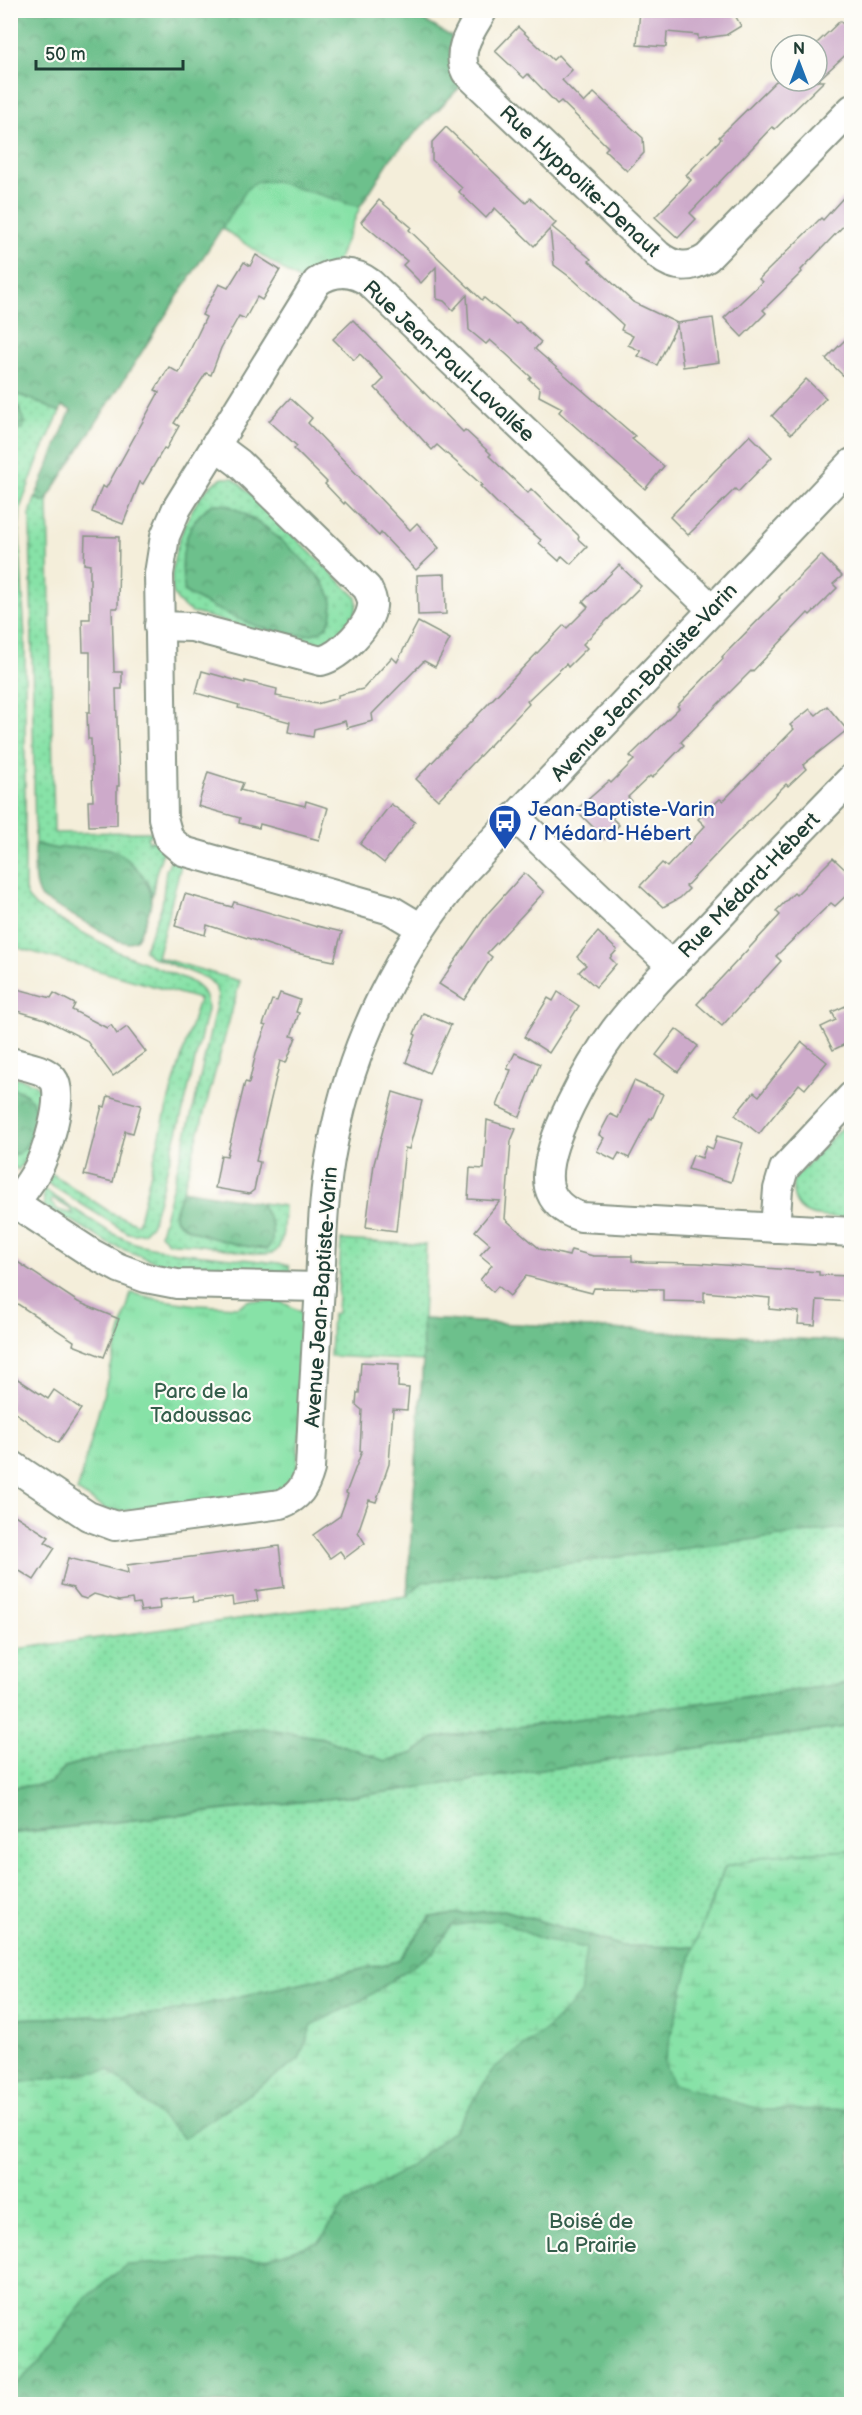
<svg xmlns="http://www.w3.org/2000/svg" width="862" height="2415" font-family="'Balsamiq Sans',sans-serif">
	<defs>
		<pattern id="grass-dots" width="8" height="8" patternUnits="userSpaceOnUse" patternTransform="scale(1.5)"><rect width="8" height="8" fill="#87e2a7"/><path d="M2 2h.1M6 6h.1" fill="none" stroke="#74c390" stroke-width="1.8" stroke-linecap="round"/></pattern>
		<pattern id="forest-crowns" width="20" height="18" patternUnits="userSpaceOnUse" patternTransform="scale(1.5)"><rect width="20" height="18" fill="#6dc08c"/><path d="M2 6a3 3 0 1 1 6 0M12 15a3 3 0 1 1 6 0" fill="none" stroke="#599d73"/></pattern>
		<pattern id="wetland-marsh" width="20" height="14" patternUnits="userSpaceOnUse" patternTransform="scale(1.5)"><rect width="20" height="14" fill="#87e2a7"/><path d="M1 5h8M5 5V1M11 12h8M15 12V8" fill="none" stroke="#74c390"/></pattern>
		<pattern id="park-tufts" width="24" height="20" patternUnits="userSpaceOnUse" patternTransform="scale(1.5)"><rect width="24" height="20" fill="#87e2a7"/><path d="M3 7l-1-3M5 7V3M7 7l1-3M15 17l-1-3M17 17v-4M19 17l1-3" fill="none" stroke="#74c390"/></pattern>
	</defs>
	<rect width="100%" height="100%" fill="#fdfcf7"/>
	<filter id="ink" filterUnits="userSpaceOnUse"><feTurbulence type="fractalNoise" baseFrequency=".0167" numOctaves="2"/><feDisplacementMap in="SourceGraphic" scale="12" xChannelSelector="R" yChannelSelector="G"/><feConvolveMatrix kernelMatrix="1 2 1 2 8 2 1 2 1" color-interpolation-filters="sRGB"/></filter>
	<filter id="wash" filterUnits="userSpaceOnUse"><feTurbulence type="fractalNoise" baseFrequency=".008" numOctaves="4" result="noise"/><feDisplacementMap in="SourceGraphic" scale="24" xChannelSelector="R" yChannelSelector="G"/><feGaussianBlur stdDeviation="1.35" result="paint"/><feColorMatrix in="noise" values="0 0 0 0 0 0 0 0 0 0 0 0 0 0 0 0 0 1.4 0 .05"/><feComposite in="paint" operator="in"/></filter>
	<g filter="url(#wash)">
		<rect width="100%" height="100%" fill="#f4eeda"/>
		<g fill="url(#grass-dots)" stroke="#53906e" stroke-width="1.5" fill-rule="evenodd">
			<path d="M17,395C28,396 48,408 60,412L38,460L21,506L19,528L25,639V891L28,898L36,907L118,952L188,980C202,988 207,994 207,1010L185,1103L152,1224L143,1233L134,1234L128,1233L44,1181L51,1173L113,1214L138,1224L169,1099L199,999L11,946L10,433L16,432L20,409L13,400Z"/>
			<path d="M223,478H233L240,484L356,597C362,618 338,635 324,646L309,645L191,612C182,606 173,599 172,587C169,554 192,491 223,478ZM226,505L266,527L324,582L300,635L283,634L245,622Z"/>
			<path d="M48,497L54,833L151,832L152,835L147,837L149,842L154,840L163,852L156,873L152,897C149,884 146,879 137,869C109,839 99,853 64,847L57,849L35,844L30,514L35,498L45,502Z"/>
			<path d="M171,859L181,865L157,957L240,981L183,1190L174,1213L176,1220L186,1228L218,1238L272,1225L261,1203L284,1206C283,1218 285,1242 276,1251C266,1260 215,1246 201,1245C190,1243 179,1244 168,1242L160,1234L195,1101L218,996L215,986L208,979L150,956L144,950L162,905L166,870Z"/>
			<path d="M10,1076C27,1080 42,1082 43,1102L29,1155L18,1170L11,1165V1153H18L27,1095L11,1087Z"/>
			<path d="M851,1117V1218C821,1216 789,1222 793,1180Z"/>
			<path d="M43,1189L111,1233L137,1244L175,1252L279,1263L289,1266L290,1272L187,1267L159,1263L109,1244L73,1221L65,1220L44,1206ZM52,1198L70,1209L73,1214L58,1210L51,1202Z"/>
			<path d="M341,1240L426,1245L423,1319L851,1342V1683L434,1738L414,1753L385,1761L322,1738L262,1728L182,1735L65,1767L51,1783L11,1788L10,1650L407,1596L423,1361L330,1356L332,1314L337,1313Z"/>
			<path d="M851,1726V1850L772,1855L725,1867L694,1947L622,1946L504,1910L431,1917L398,1961L162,2014L11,2019L10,1834L372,1794Z"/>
		</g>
		<g fill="url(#forest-crowns)" stroke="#467e60" stroke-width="1.5">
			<path d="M23,11H408L452,37L450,52L461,86L391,158L360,207L274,181L247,189L45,502L35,498L71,410L62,406L60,412C48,408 28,396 17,395L14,400L25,422L23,429L11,433L10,31Z"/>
			<path d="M213,504C217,504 223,504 227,505C253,514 330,575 332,602C339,674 210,608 185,592C178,560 183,522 213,504Z"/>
			<path d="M35,844L57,849L64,847C79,849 96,845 110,849C120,852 126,858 133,865C160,890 153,910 136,940L128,943L119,941L41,898C31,883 35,862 35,844Z"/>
			<path d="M11,1087C18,1091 27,1094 31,1100C41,1114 31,1145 18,1154L11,1153Z"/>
			<path d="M183,1190L261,1203L272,1225V1242L267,1249C249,1248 180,1234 175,1217C173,1209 180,1197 183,1190Z"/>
			<path d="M422,1319L851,1342V1529L843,1528L423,1582L407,1596L423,1361Z"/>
			<path d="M851,1683V1726L372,1794L11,1833V1788L51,1783L65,1767L182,1735L262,1728L322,1738L385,1761L414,1753L434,1738Z"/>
			<path d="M504,1910L622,1946L694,1947L664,2063L763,2110L851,2109V2404H11V2389L40,2361L85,2299L126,2265L269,2258L319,2242L344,2205L404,2170L454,2130L494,2068L547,2029L586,1948L541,1939L496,1920L451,1926L434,1952L364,1999L312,2025L299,2060L184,2138L109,2070L11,2084L10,2019L162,2014L398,1961L431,1917Z"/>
		</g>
		<g fill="url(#wetland-marsh)" stroke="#53906e" stroke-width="1.5">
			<path d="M851,1850V2109L763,2110L673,2084L664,2063L694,1947L725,1867L772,1855Z"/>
			<path d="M496,1920L541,1939L586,1948L580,1995L547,2029L494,2068L454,2130L404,2170L344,2205L319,2242L269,2258L126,2265L85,2299L40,2361L11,2389V2084L109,2070L184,2138L299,2060L312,2025L364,1999L434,1952L451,1926Z"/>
		</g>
		<g fill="url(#park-tufts)" stroke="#53906e" stroke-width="1.5">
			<path d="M274,181L360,207L337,262L307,274L300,281L222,228L247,189L256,182Z"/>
			<path d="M131,1293L162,1300L197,1305L238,1307L249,1300L282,1302L301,1312L305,1324L297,1470L294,1478L282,1490L116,1512L105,1509L77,1491Z"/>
		</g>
		<g id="blocks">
			<g fill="#cdaaca">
				<path d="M640,10L694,14V10H732L741,26L726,35L698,39V35L667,32L666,47L637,45Z"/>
				<path d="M852,16V49L817,81V43L840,21L843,24Z"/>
				<path d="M518,27L553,60L558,55L572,70L562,80L584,103L594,93L643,138L644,153L627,171L605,150L608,147L561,101L557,104L528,74L524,78L495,51Z"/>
				<path d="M776,81H824L775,129L772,127L690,213L696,219L678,238L655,217L691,180L686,175L721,139L719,137Z"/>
				<path d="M446,127L526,203L530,198L556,223L552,227L591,259L589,261L633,302L677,323L713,318L719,362L683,367L677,325L657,365L638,356L641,351L628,345L633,336L621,330L623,325L574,280L554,265L550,229L534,246L495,208L486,218L459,192L462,188L432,160V142Z"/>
				<path d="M852,188V217L801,270L802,272L763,310L766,313L742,337L724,318L762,282L759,279L821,218L823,220Z"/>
				<path d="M379,200L411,227L409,230L482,300L484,298L516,324L519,322L541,342L535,349L635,436L632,439L664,466L645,489L559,412L562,408L539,396L540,389L529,379L531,377L505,353L490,340L486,344L469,330L467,295L453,310L444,301L437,299L436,267L421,283L403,265L407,261L361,222Z"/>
				<path d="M256,255L280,270L262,300L257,297L245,319L239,316L221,348L211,375L206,373L174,423L179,426L166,449L164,448L143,484L140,482L123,524L92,512L102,486L106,488L159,392L155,390L169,367L179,373L206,317L202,315L219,284L228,288L244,262L250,266Z"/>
				<path d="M353,320L463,432L465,430L491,454L489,456L528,493L531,489L579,536L578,539L587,547L571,564L562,556L559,561L539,543L541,540L499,505L480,486L482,485L437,445L432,450L375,388L384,379L360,354L354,360L333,339Z"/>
				<path d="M852,333V384L826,359Z"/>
				<path d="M806,379L826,398L791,434L772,416Z"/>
				<path d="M290,398L312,418L308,423L410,530L417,523L439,548L416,570L381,533L379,536L345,502L344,504L325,484L327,482L294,449L297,446L269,421Z"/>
				<path d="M750,435L772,457L738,492L735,489L688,535L670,517Z"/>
				<path d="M85,536L119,537L118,608H112L114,672H122V689H116L119,786H117V825L89,826L88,801H93L91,739H88L87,712H90V652H83L82,619H90V565L84,564Z"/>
				<path d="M821,555L842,576L833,584L837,588L810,615L808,613L752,672L751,671L714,708L681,742L684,745L652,778L650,776L628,797L631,800L612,818L619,825L605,839L576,810L609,781L611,783L634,760L630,756L679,708L677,706L723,659L722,657L780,598L779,597Z"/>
				<path d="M619,565L641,586L583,644L587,648L568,667L566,664L527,701L529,704L438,800L416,779L564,625L567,628L588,607L583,602Z"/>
				<path d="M445,574L446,614L418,615L417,575Z"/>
				<path d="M418,622L450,639L435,667L424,661L372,714L373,721L347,728L345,721L314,729L313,737L288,732L290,722L238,708L239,705L196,693L202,671L245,683V681L277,689L276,696L317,704L338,698V695L363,689L392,657L397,662Z"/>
				<path d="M827,706L847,730L803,765L806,769L788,786L786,784L728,842L686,886L689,889L680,898L663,907L640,886L662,863L667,867L705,826L698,819L720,799L723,801L794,729L790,725L810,709L816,715Z"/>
				<path d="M208,772L243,783L240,790L305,806L306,801L328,808L319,840L260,824L259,828L239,823L240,818L198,806Z"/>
				<path d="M391,804L415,822L384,863L360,844Z"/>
				<path d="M833,858L852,876V890L835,906L831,903L776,956L781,961L722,1026L697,1004L780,915L776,911L794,893L796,895Z"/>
				<path d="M524,873L544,892L487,953L492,957L464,1000L439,984L488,913Z"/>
				<path d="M185,894L232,907L234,902L317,927V926L342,932L334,961L291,952L207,925L205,935L175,926Z"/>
				<path d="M598,932L617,950L610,958L616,964L596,987L579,972L586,965L577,957Z"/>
				<path d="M10,987L51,998L54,993L75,1004L72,1010L107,1028L111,1025L117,1034L127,1027L146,1052L113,1076L86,1040L45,1019L10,1009Z"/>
				<path d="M558,992L579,1006L549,1053L524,1037L548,998L553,1001Z"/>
				<path d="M280,993L300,1000L296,1012L299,1013L291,1036L296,1037L286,1063L280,1061L256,1161L260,1162L254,1190L249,1194L215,1188L221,1155L227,1156L245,1082L249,1083L256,1053L266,1026L263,1025L272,1000L277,1001Z"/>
				<path d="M852,1003V1051L847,1043L833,1050L821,1027L836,1020L832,1012Z"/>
				<path d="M423,1013L451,1025L429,1073L406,1062L416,1035L414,1034Z"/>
				<path d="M676,1029L698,1046L678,1072L656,1055Z"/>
				<path d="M802,1042L827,1062L805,1089L799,1084L759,1134L735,1115L754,1092L759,1096Z"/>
				<path d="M515,1053L540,1064L520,1117L497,1106L511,1070L507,1069Z"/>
				<path d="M634,1081L663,1094L652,1119L650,1118L629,1158L619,1153L615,1160L597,1151L604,1138L599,1135L610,1114L618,1118Z"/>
				<path d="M393,1092L422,1101L409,1149L405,1148L396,1231L366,1227L374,1164Z"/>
				<path d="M108,1096L141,1105L133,1133L125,1131L113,1182L84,1175L102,1106L105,1107Z"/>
				<path d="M487,1120L516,1129L511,1141L505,1219L540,1249L569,1256L571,1250L593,1256H632V1261L644,1262L697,1263L819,1272V1275L852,1276V1302L817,1300L815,1325L798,1324L799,1312L769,1309L770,1298L704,1292V1302L663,1301V1289L594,1288L592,1293L526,1276L510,1296L498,1286L493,1292L480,1280L492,1265L480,1255L490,1244L475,1231L500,1201L468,1199L470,1168L484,1169Z"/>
				<path d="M717,1136L743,1143L731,1182L688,1169L693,1155L702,1158L706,1146L713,1149Z"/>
				<path d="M10,1257L78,1302L119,1319L104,1357L73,1345L74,1341L10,1299Z"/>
				<path d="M361,1362L399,1364L398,1387L409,1388L407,1410L393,1409L389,1464L376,1502L369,1500L358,1532L365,1543L345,1558L340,1551L330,1558L313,1535L340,1516L348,1494L346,1493L362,1451H360L362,1410L356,1405L357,1393H359Z"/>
				<path d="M10,1374L48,1399L54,1390L81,1409L58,1443L10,1409Z"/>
				<path d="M10,1512L49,1537L45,1542L55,1548L34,1580L10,1565Z"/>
				<path d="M279,1546L284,1587L256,1591L258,1601L233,1605L232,1597L193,1602L192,1596L159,1600L160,1609L141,1611L139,1603L133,1604L132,1599L119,1601L94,1594L86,1599L80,1597L73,1588L61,1585L68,1558L128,1573L127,1565Z"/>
			</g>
		</g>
	</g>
	<g filter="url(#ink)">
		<use href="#blocks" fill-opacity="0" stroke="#8a9687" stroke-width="1.5"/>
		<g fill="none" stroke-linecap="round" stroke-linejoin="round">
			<defs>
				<g id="minor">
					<path d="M483,10C472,29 455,50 466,72L658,255C674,268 690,269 707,258L852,109"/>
					<path d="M159,626L192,627L321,661C340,656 370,626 372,606C373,599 370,594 367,588L239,463L215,445"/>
					<path d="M852,778C805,826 759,874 713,923C680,957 644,992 615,1030C592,1061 540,1148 549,1187C553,1203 566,1212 581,1217L852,1232"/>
					<path d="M515,817L672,966"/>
					<path d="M421,928L391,910L183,851L169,839L163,818L159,574L165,536L177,508L317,282C334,270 353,270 370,283L712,609"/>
					<path d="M10,1062C24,1066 44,1068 53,1079C66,1095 46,1155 36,1172C30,1183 22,1193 15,1203"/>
					<path d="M10,1200L91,1253L119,1268L146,1278L177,1284L320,1287"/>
					<path d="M775,1228L778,1189L784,1169L852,1096"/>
					<path d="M10,1464L88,1516L115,1526L281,1504C299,1497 305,1487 310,1469C313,1408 316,1348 320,1287C322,1239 323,1191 333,1143C352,1042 400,947 466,869L852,463"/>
				</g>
			</defs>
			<use href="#minor" stroke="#8a9687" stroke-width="32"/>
			<use href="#minor" stroke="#fff" stroke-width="28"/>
		</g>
	</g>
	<defs>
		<symbol id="bus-pin" viewBox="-11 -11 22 30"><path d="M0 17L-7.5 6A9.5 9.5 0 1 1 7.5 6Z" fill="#1a4fb4" stroke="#fdfcf7"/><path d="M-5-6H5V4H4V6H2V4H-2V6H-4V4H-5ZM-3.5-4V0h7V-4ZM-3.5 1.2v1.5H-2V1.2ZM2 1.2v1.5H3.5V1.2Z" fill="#fff"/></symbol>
	</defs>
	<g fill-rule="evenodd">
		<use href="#bus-pin" x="486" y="802" width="38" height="52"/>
	</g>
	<g text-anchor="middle" stroke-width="4.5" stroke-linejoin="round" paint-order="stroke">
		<g font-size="21" fill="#1f3d34" stroke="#fdfcf7">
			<text transform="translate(580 181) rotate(43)" y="7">Rue Hyppolite-Denaut</text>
			<text transform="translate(449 361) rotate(43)" y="7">Rue Jean-Paul-Lavallée</text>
			<text transform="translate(644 682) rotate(-47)" y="7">Avenue Jean-Baptiste-Varin</text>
			<text transform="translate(749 885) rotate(-46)" y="7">Rue Médard-Hébert</text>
			<text transform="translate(321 1297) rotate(-86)" y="7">Avenue Jean-Baptiste-Varin</text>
		</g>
		<g font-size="21" fill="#164399" stroke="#fdfcf7" text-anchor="start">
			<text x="528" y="816">Jean-Baptiste-Varin<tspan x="528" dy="24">/ Médard-Hébert</tspan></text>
		</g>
		<g font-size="21" fill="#345e4b" stroke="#fdfcf7">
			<text x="201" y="1398">Parc de la<tspan x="201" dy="24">Tadoussac</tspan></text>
			<text x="591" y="2228">Boisé de<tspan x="591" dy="24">La Prairie</tspan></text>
		</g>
	</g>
	<rect width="862" height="2415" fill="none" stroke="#fdfcf7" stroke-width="36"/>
	<g transform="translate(799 63)"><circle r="28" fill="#fdfcf7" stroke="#a4b0a9" stroke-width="1.5"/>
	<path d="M0-4.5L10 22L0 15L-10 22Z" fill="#1f6fb2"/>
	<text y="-9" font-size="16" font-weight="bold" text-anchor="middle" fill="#1f3d34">N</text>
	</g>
	<path d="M36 60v9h147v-9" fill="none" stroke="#1f3d34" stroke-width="3"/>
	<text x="45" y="60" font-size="18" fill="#1f3d34" stroke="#fdfcf7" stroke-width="4.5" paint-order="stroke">50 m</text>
</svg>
